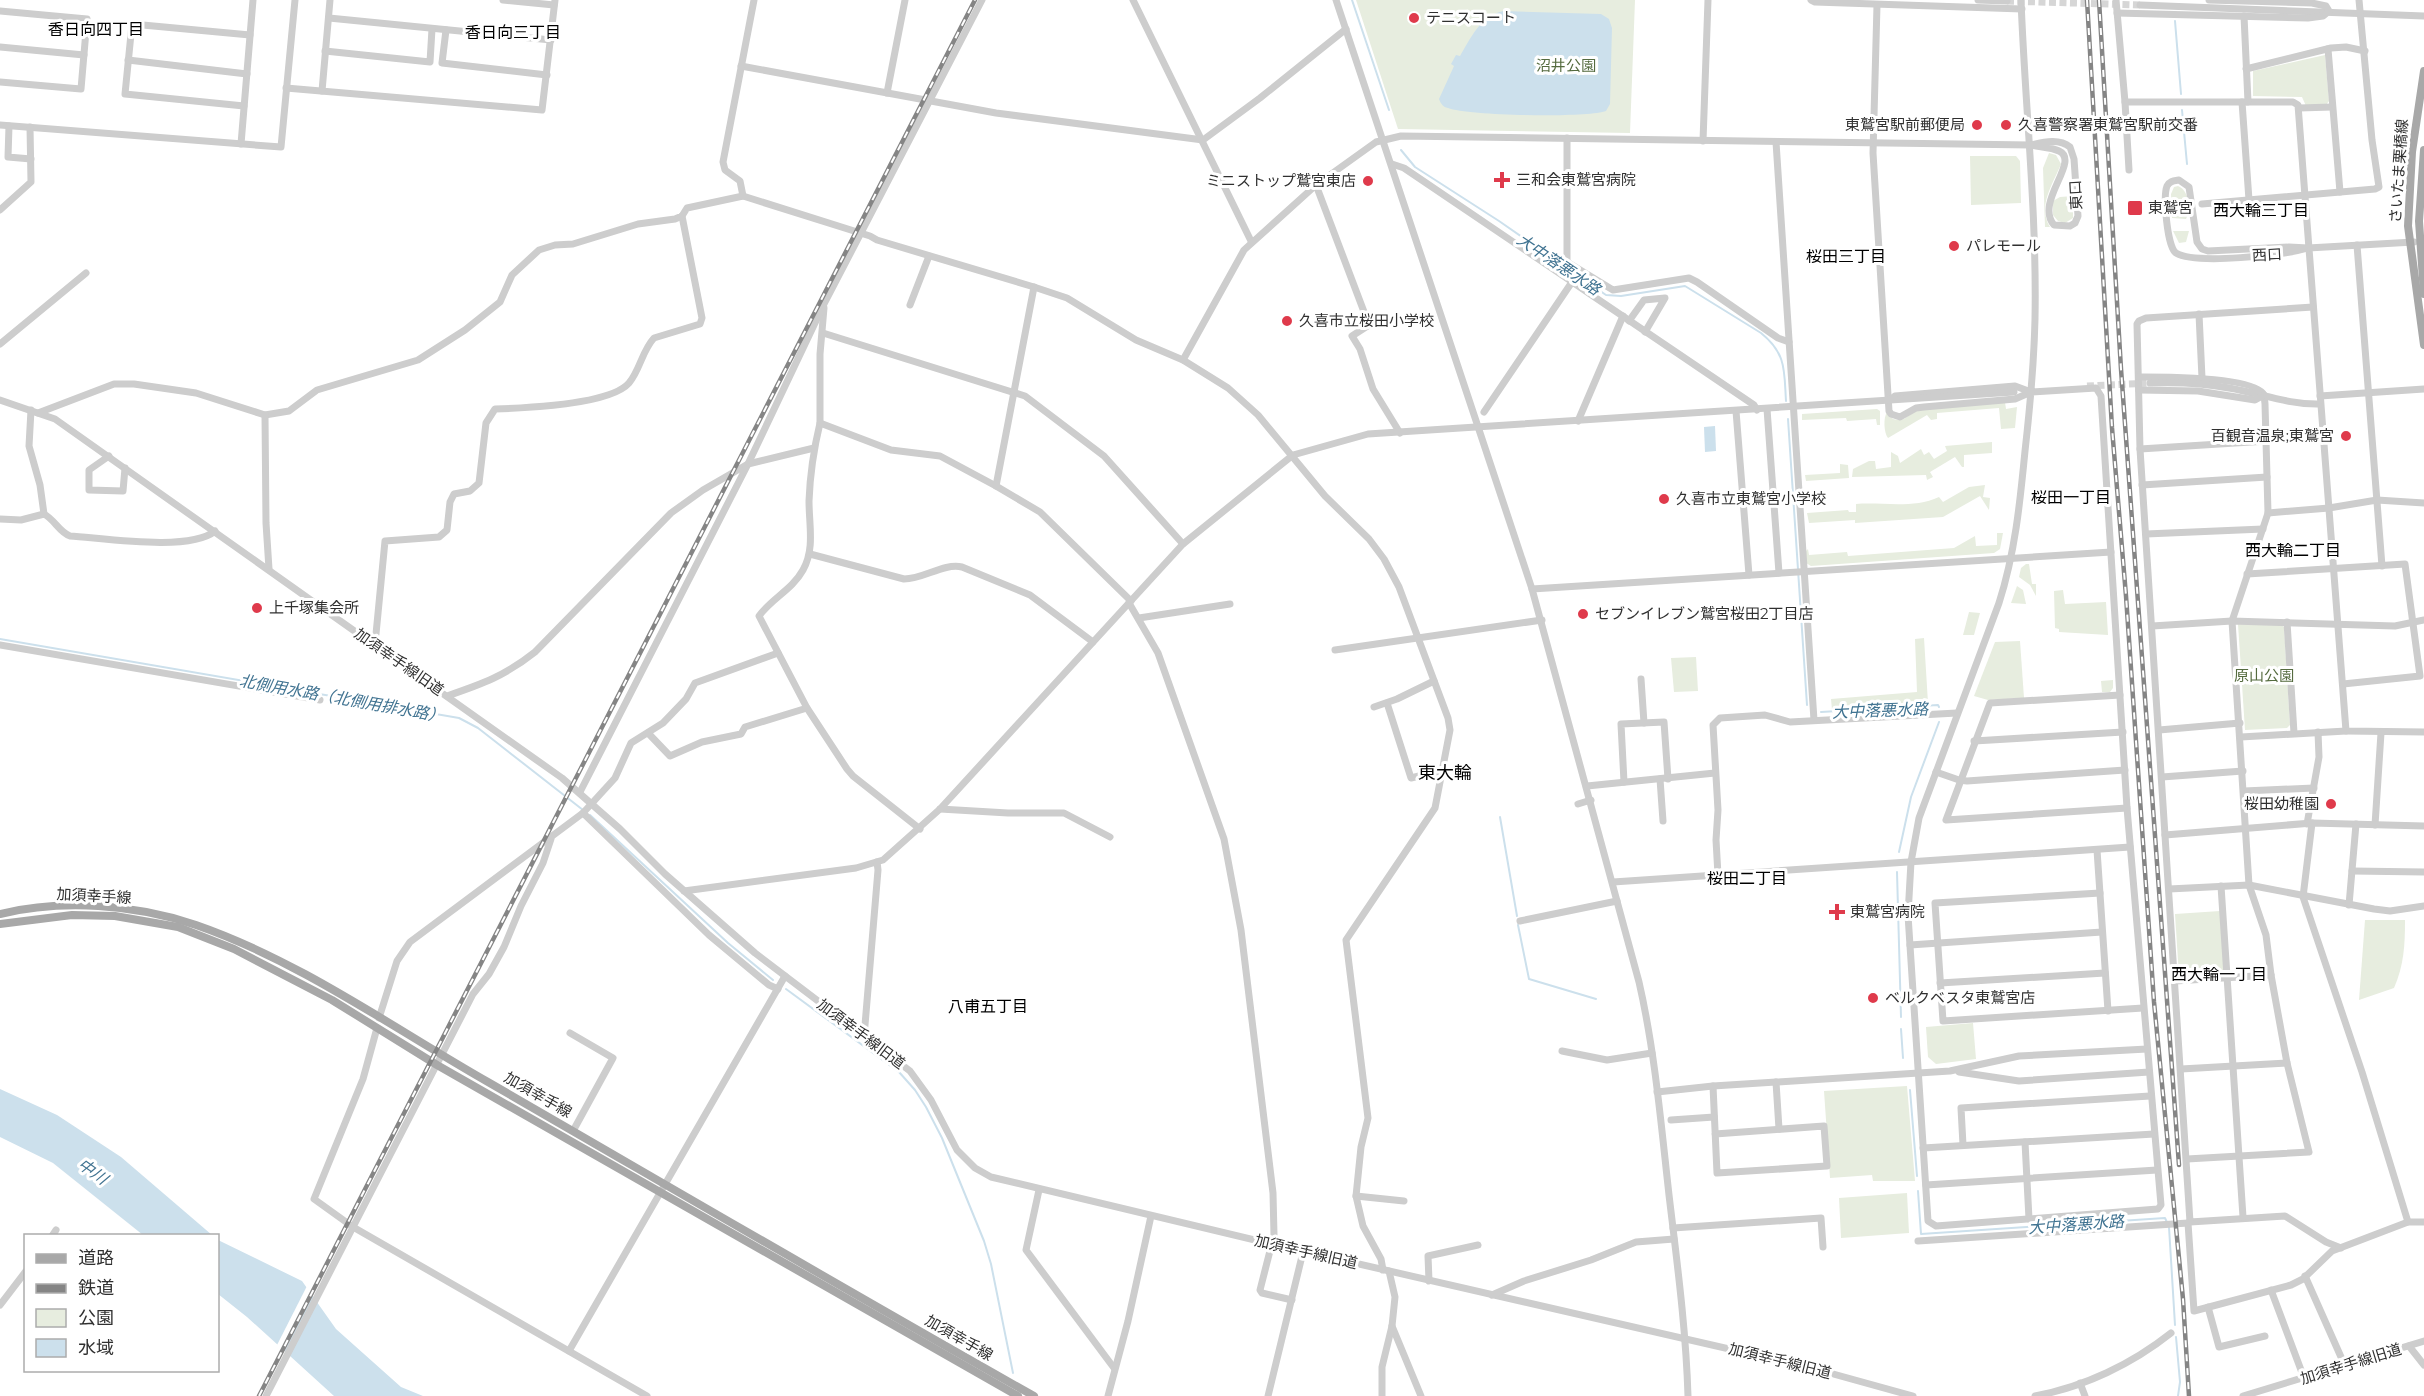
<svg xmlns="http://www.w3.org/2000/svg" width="2424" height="1396" font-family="Montserrat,'Noto Sans JP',sans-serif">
	<rect width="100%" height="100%" fill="#fff"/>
	<g fill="#e7eddf">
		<path d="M1356,0H1635L1630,133L1398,129Z"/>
		<path d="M2325,55L2329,101L2326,105L2306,106L2302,97L2253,96V71Z"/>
		<path d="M2049,153L2056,155L2061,164C2053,184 2037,206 2050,227H2045L2043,168Z"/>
		<path d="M1970,156H2016L2020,161L2021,203L1971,205Z"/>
		<path d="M2178,186C2189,190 2191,209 2186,219L2172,218L2171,194L2174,187Z"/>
		<path d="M2073,196V218L2065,223L2058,221L2053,215V201L2060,197Z"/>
		<path d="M2173,231H2189L2186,242L2179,243Z"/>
		<path d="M2005,402L2006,409L2017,407L2015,428L2001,429L1999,408L1937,413V419L1931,420L1927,415L1888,438C1884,433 1883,418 1887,412L1893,419L1898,420L1904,419L1918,409Z"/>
		<path d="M1877,409L1880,411V425H1877L1876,419L1847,421L1846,418L1802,420V414Z"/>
		<path d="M1992,442V453L1964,455V467H1962L1955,457L1930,472L1933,477L1927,480L1926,475L1852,477L1853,469L1869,461H1875L1876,469L1891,467V452L1898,456L1900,463L1921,449L1924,455L1929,452L1934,459L1947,451L1945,446Z"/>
		<path d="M1840,464L1848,465L1849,478L1806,481L1805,475L1840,473Z"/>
		<path d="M1985,485L1983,497L1990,498L1989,510L1980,496L1943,517L1855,523V520L1809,523L1807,513L1848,510L1849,512H1856V504C1883,502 1913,509 1939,497L1943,502L1969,487Z"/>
		<path d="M1997,533H2003L2000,549L1994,553L1811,566L1806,563V551L1808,549L1809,555L1847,552L1848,556L1954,548L1975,536L1976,546L1997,545Z"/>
		<path d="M2026,564H2029L2032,584H2036V596L2030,585L2019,577L2021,568Z"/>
		<path d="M2017,586L2023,590L2026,604L2011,603Z"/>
		<path d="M2063,590L2065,604L2106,602L2108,635L2059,632V629L2055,628L2054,591Z"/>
		<path d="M1969,612L1980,613L1974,635H1963Z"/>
		<path d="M2238,624L2281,625L2284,627L2290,725L2287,728L2245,730Z"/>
		<path d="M1924,638L1928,703L1832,710L1831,699L1917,692L1915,639Z"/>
		<path d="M2020,641L2024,698L1988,700L1974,696L1995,642Z"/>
		<path d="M1696,657L1698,691L1674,692L1671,658Z"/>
		<path d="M2113,680V688L2110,692H2102L2101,681Z"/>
		<path d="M2220,911L2224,973L2221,976L2181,979L2179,976L2175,914Z"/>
		<path d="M2365,920H2405C2405,945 2404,965 2394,988L2359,1000Z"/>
		<path d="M1973,1023L1976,1059L1936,1064L1928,1057L1926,1027Z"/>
		<path d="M1907,1086L1915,1181H1873L1872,1175L1830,1178L1824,1091Z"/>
		<path d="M1907,1193L1909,1233L1841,1238L1839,1198Z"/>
	</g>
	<g fill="#cce0ec">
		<path d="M1503,11L1601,14L1609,19L1612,28L1610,104L1606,111C1587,118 1469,116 1448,108C1443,107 1441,104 1439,99L1454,66L1451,64L1456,55L1460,56C1471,38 1480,16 1503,11Z"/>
		<path d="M1715,426L1716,451L1705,452L1704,427Z"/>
		<path d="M0,1089L57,1115L121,1157L212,1235H143L53,1163L0,1137Z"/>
		<path d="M218,1240L302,1281L336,1329L401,1387L423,1396H334L247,1317L218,1294Z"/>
	</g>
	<path fill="#fff" d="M308,1284L314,1293L283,1354L276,1347Z"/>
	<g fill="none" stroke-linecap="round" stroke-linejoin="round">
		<g stroke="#cce0ec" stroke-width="2">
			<path d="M1352,0L1389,110"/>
			<path d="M2175,21L2181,94"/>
			<path d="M2182,110L2187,164"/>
			<path d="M1401,150L1415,167L1499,221L1606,295L1621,296L1685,286L1761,333C1787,354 1784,371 1786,401"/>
			<path d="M1788,419L1807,705"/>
			<path d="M0,639L459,718L478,728L583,810"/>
			<path d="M1821,712L1938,705L1939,707"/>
			<path d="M590,815L728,943L773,980"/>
			<path d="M1500,817L1517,916"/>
			<path d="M1899,852L1911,797L1939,722"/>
			<path d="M1897,872L1901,1017"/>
			<path d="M1518,925L1529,979L1596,999"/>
			<path d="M786,989L899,1072L915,1090L926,1107L942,1138L984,1241L991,1264L1013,1373"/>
			<path d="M1901,1029L1903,1058"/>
			<path d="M1910,1090L1917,1176"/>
			<path d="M1918,1191L1921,1234L2165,1218L2169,1227L2175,1325"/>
			<path d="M2176,1337L2180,1382L2178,1396"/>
		</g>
		<g stroke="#d6d6d6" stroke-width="7" stroke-dasharray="7 3.5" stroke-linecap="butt">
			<path d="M2007,1L2140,5"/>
			<path d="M2087,386L2150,383"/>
		</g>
		<g stroke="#cdcdcd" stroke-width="7">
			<path d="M503,0L554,5"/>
			<path d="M1133,0L1251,241"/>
			<path d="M1336,0L1532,589L1639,982C1655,1052 1661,1124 1669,1195C1677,1262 1686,1329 1688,1396"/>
			<path d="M1811,0L1815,2L2022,9"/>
			<path d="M1978,0L2007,1"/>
			<path d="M2116,0L2125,102H2293L2298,105L2346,731L2424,732"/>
			<path d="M1877,5L1873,153L1889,411L1891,414L1900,417L1916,408L1924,407L2015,399L2031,392L2096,388L2101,396L2127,808L2161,1205L2158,1209L1936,1226L1928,1221L1908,915L1911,862L1919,818L1999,603C2015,553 2020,503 2025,451C2030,407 2034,363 2035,319C2037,212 2025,106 2021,0"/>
			<path d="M2140,5L2424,16"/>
			<path d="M0,11L87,19L81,89L0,82"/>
			<path d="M2117,13L2308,18L2323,16L2329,11L2326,6L2312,3L2209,0"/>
			<path d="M2244,16L2248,102"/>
			<path d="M329,18L551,40"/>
			<path d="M446,30L442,63L547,75"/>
			<path d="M0,47L84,55"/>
			<path d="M2328,49L2340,192"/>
			<path d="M325,51L430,62L432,29"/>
			<path d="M128,60L247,74"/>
			<path d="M741,66L996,113L1203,140L1260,98L1346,29"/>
			<path d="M2246,69L2331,48L2346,47L2365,51"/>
			<path d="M286,88L542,110L555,0"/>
			<path d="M322,91L330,0"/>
			<path d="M887,93L905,0"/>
			<path d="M2125,102L2129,170"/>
			<path d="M2242,102L2249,200"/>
			<path d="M244,106L125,94L132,24L250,35"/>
			<path d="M2299,108L2332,107"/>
			<path d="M0,125L281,147L295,0"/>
			<path d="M9,126L8,157L31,159"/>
			<path d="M1567,138V262L1613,290L1689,278L1697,282L1778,338L1789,342"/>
			<path d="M1703,141L1708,0"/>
			<path d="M1776,142L1814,720"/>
			<path d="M241,144L253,0"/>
			<path d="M1392,164L1404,168L1754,405L1757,410"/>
			<path d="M1316,185L1369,325L1352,336L1360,349L1373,389L1400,433"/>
			<path d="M743,196L740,181L725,170L723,162L754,0"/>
			<path d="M2202,204L2375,189L2379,187L2372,140L2359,0"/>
			<path d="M0,210L31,182L30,127"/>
			<path d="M2357,245L2382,566"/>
			<path d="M2308,248C2284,255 2196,265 2176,253C2167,247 2163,196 2167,186C2170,181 2173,181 2179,180L2189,187L2197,242L2202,249L2208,251L2289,247L2308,248L2414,242"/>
			<path d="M910,305L929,256"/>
			<path d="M2313,307L2146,318L2139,321L2137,324L2140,449L2190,1222L2285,1216L2326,1242L2341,1248"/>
			<path d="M2199,314L2202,378"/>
			<path d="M1629,321L1644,300L1665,298L1645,332"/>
			<path d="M823,333L1025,396L1104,456L1183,544"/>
			<path d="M0,344L86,273"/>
			<path d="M1183,360L1244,250L1316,185L1376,142L1401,136L2031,145C2044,142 2059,138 2070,147L2074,159L2078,216L2075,223L2070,226L2054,225C2034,202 2081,161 2059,151C2051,147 2039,147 2031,145"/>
			<path d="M2139,377C2159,377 2255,376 2264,395C2264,396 2265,403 2265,404L2268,513L2232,621L2249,885L2266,935L2271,975L2287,1063L2309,1152L2187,1159"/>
			<path d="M2150,383C2177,382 2203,383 2229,388C2260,393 2289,405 2320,404"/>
			<path d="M2139,390L2198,391L2255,400L2264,395"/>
			<path d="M2320,396L2424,389"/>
			<path d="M0,400L55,419L562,778L620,829L665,874L755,953L910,1071L931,1100L957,1150L975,1168L991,1177L1276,1245L1808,1367L1913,1396"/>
			<path d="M1890,400L1895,396L2015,386L2031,392"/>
			<path d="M1767,409L1779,573"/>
			<path d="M31,410L29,446L40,485L44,514"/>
			<path d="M1736,411L1749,575"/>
			<path d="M1484,412L1572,282"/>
			<path d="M38,413L114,384H134L196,393L265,415L289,411L317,390L418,360L465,330L500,302L512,275L539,250L555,245L573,244L638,224L675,219L682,216L687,208L743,196L870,236L877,240L1034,287L1067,298L1136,340L1183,360L1228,388L1258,415L1325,496L1369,539L1384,559L1399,587L1448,718L1450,730L1435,808L1346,940L1368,1118L1361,1147L1356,1196L1363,1226L1381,1259L1383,1270"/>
			<path d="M265,415L266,523L269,569"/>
			<path d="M1578,421L1623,316"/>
			<path d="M820,423V354L824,308"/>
			<path d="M2140,449L2267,441"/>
			<path d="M109,456L89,470V490L123,491L125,468"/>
			<path d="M2142,485L2267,477"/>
			<path d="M996,486L1034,287"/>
			<path d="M2268,513L2329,508L2377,500L2424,503"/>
			<path d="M0,519L21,520L44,514C55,520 59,532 70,536C103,538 190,552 215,531"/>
			<path d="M2146,534L2263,529"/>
			<path d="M810,554L904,579C924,579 943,563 962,567L1030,595L1093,642"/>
			<path d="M2247,574L2405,564L2420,676L2343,684"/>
			<path d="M1532,589L2111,552"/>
			<path d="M1129,603L1158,653L1224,839L1241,930L1273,1193L1274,1235L1260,1290L1262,1293L1292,1300"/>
			<path d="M1139,618L1230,604"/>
			<path d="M2287,622L2294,733"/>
			<path d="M2152,626L2232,621L2395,626L2424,620"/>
			<path d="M371,643L376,634L385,541L439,537L447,530L450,502L454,494L470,491L479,483L486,423L495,409C524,408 610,405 629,383C640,370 642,351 654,338L700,324L702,318L682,216"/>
			<path d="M0,645L320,700"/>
			<path d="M1335,650L1542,620"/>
			<path d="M1641,679L1644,723"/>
			<path d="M2120,695L1990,703L1946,820L2127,808"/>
			<path d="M447,696C482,684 505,676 535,652L671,513L703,490L748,464L814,448"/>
			<path d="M1387,703L1411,778L1443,770"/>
			<path d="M1374,707L1397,699L1434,681"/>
			<path d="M2159,730L2240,723"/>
			<path d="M648,733L670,756L702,742L741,734L745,727L807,708"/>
			<path d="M2241,737L2346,731"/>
			<path d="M1974,741L2123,732"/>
			<path d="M1936,772L1959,780L1967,781L2125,770"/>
			<path d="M2162,777L2243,771"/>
			<path d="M1660,779L1663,821"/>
			<path d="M1624,782L1621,724L1664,722L1668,779"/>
			<path d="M1587,786L1715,773"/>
			<path d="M2244,791L2314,788"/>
			<path d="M580,792L748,464L824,304L982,0"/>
			<path d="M1578,804L1591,800"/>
			<path d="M940,809L1008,813H1064L1110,837"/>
			<path d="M583,813L709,935L769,985L778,989"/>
			<path d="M2312,823L2303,897L2362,1072L2408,1222"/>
			<path d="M2307,824L2319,757L2318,732"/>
			<path d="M2375,825L2381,733"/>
			<path d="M920,829L853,776L847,769L807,708L759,616C772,598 792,590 803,570C815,549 809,525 809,501C810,475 814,448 820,423L891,450L940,456L996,486L1040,512L1131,601"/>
			<path d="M2165,835L2312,823L2424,826"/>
			<path d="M551,839L543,863L521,906L504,947L489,974L473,994L353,1227L647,1396"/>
			<path d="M2097,850L2108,1011"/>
			<path d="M2352,871L2424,872"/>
			<path d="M1718,875L1716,840L1718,810L1713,725L1720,718L1765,715L1790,722L1957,713"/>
			<path d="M1613,882L2130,847"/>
			<path d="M2221,886L2243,1217"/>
			<path d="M2169,889L2249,885L2374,909L2390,911L2424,906"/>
			<path d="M684,891L856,868L883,860L940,809L1183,544L1293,455L1368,434L2014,392"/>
			<path d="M2100,893L1935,903L1943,1021L2143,1008"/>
			<path d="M2349,905L2356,824"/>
			<path d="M1520,921L1617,901"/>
			<path d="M1910,945L2102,932"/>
			<path d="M2175,981L2271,975"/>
			<path d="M1940,983L2105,973"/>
			<path d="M379,1018L397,961L410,942L583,813L615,778L631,743L663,723L686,699L695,683L778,653"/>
			<path d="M570,1033L613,1058L573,1131"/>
			<path d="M864,1037L878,870L877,862"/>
			<path d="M1562,1051L1607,1060L1652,1053"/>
			<path d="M2181,1069L2287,1063"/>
			<path d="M1959,1072L2019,1081L2149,1072"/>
			<path d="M1776,1082L1779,1129"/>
			<path d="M1713,1086L1717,1173L1827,1166L1824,1126L1715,1134"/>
			<path d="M1657,1092L1713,1086L1950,1071L2019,1056L2147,1049"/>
			<path d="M1671,1120L1714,1117"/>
			<path d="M2025,1142L2029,1219"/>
			<path d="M1963,1145L1961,1108L2150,1096"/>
			<path d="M1923,1148L2154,1134"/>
			<path d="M1926,1185L2157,1170"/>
			<path d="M1039,1190L1026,1250L1114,1368"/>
			<path d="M1356,1196L1404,1201"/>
			<path d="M2190,1222L2188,1223L2194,1311L2291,1285L2303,1279L2332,1251L2408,1222H2424"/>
			<path d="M1673,1228L1821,1218L1823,1247"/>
			<path d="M52,1236L56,1230"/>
			<path d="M1918,1241L2188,1223"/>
			<path d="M2305,1276L2345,1366"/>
			<path d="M1429,1281L1428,1256L1478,1245"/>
			<path d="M2271,1290L2304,1378"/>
			<path d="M1492,1295L1524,1281L1591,1260L1636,1242L1674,1239"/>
			<path d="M0,1305L26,1271"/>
			<path d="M2208,1307L2219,1347L2265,1336"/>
			<path d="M1392,1326L1421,1396"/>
			<path d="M2409,1346L2424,1365"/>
			<path d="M569,1351L785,976"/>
			<path d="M2080,1383L2085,1396"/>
			<path d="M266,1396L353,1227L314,1199L363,1079L377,1028"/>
			<path d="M1108,1396L1128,1321L1151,1216"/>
			<path d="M1268,1396L1303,1252"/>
			<path d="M1382,1396V1367L1392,1326L1395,1297L1389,1271"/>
			<path d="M2035,1396C2084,1387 2132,1364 2171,1333"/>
			<path d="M2243,1396L2424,1341"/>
		</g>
		<g stroke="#a8a8a8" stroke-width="8">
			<path d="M2424,71L2412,152L2408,226L2424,345"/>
			<path d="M2424,150L2419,221L2424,294"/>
			<path d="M0,914C62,899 135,904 196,925C300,961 393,1028 488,1082C670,1187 851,1293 1034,1396"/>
			<path d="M0,924L72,915L115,916L178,927L234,949L332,1000L437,1065L1018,1396"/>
		</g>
		<defs>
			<g id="rail">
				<path d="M2087,0L2112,428L2126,596L2154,1002L2183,1299L2189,1396"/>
				<path d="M2099,0L2121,369L2179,1165"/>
				<path d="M259,1396L975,0"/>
			</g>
		</defs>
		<use href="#rail" stroke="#858585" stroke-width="4.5"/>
		<use href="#rail" stroke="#fff" stroke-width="2" stroke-dasharray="7" stroke-linecap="butt"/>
	</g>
	<g fill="#df3a4b" stroke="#fff" stroke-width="2">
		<circle cx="1414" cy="18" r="6"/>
		<circle cx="1977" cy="125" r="6"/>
		<circle cx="2006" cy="125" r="6"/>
		<path d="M1499 171h6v6h6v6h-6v6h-6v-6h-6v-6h6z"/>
		<circle cx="1368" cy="181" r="6"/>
		<rect x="2127" y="200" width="16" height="16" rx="3"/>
		<circle cx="1954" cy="246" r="6"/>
		<circle cx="1287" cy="321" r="6"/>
		<circle cx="2346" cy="436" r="6"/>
		<circle cx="1664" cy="499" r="6"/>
		<circle cx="257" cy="608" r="6"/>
		<circle cx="1583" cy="614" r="6"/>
		<circle cx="2331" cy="804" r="6"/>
		<path d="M1834 903h6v6h6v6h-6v6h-6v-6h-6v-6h6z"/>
		<circle cx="1873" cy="998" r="6"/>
	</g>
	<g text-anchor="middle" stroke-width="6" stroke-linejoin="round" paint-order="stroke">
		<g font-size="15" fill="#303030" stroke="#fff" text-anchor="start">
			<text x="1426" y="23">テニスコート</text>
			<text x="1965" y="130" text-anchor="end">東鷲宮駅前郵便局</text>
			<text x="2018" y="130">久喜警察署東鷲宮駅前交番</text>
			<text x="1516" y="185">三和会東鷲宮病院</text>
			<text x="1356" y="186" text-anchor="end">ミニストップ鷲宮東店</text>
			<text x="2148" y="213">東鷲宮</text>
			<text x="1966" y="251">パレモール</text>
			<text x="1299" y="326">久喜市立桜田小学校</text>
			<text x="2334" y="441" text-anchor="end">百観音温泉;東鷲宮</text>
			<text x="1676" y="504">久喜市立東鷲宮小学校</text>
			<text x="269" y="613">上千塚集会所</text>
			<text x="1595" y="619">セブンイレブン鷲宮桜田2丁目店</text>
			<text x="2319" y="809" text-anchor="end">桜田幼稚園</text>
			<text x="1850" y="917">東鷲宮病院</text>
			<text x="1885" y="1003">ベルクベスタ東鷲宮店</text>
		</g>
		<g font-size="15" fill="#556b3f" stroke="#fff">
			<text x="1566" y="71">沼井公園</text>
			<text x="2264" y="681">原山公園</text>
		</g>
		<g font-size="15" fill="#303030" stroke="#fff">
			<text transform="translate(2399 171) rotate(-86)" y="5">さいたま栗橋線</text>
			<text transform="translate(2076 195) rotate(-93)" y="5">東口</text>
			<text transform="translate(2267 255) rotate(-3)" y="5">西口</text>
			<text transform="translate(399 662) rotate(35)" y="5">加須幸手線旧道</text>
			<text transform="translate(94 896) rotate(3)" y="5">加須幸手線</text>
			<text transform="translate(861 1034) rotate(37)" y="5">加須幸手線旧道</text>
			<text transform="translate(538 1095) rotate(30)" y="5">加須幸手線</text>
			<text transform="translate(1306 1252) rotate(13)" y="5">加須幸手線旧道</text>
			<text transform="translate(959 1338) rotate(30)" y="5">加須幸手線</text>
			<text transform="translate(1780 1361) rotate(14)" y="5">加須幸手線旧道</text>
			<text transform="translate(2351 1364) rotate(-17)" y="5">加須幸手線旧道</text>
		</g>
		<g font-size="16" fill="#000" stroke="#fff">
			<text x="96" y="35">香日向四丁目</text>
			<text x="513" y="38">香日向三丁目</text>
			<text x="2261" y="216">西大輪三丁目</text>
			<text x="1846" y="262">桜田三丁目</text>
			<text x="2071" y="503">桜田一丁目</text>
			<text x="2293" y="556">西大輪二丁目</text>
			<text x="1747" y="884">桜田二丁目</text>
			<text x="2219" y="980">西大輪一丁目</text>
			<text x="988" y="1012">八甫五丁目</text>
		</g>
		<g font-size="16" font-style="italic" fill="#407391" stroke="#fff">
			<text transform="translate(1559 264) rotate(34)" y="6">大中落悪水路</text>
			<text transform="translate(342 698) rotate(10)" y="6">北側用水路（北側用排水路）</text>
			<text transform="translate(1880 710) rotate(-2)" y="6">大中落悪水路</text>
			<text transform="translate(93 1171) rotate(36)" y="6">中川</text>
			<text transform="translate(2076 1224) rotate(-4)" y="6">大中落悪水路</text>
		</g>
		<g font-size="18" fill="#000" stroke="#fff">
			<text x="1445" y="779">東大輪</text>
		</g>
	</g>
	<rect x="24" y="1234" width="195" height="138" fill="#ffffff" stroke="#acacac" stroke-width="1.5"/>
	<rect x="36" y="1254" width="30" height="9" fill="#a8a8a8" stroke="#acacac" stroke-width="1.5"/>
	<text x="78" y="1264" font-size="18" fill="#303030">道路</text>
	<rect x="36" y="1284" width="30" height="9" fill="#858585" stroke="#acacac" stroke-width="1.5"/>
	<text x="78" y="1294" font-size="18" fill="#303030">鉄道</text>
	<rect x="36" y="1309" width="30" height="18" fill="#e7eddf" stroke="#acacac" stroke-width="1.5"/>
	<text x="78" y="1324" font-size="18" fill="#303030">公園</text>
	<rect x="36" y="1339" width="30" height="18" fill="#cce0ec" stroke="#acacac" stroke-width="1.5"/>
	<text x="78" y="1354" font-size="18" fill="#303030">水域</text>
</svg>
